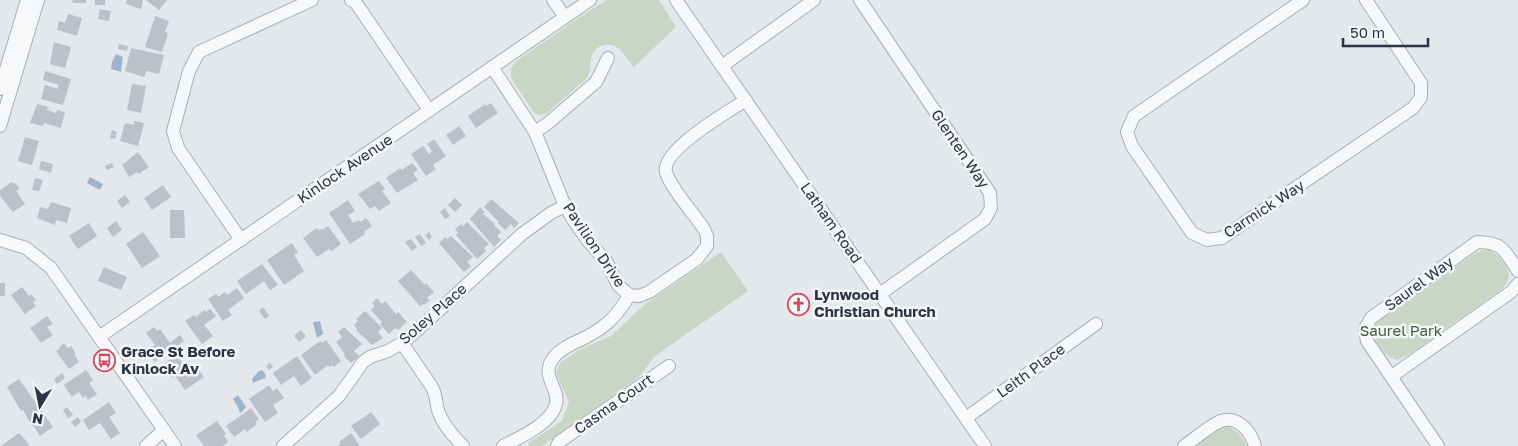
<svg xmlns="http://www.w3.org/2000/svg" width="1518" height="446" font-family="'Golos Text',sans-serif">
	<rect width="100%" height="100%" fill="#e4e7ec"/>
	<g fill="#c9d6c5">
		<path d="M607,0H659L676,27L634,67C629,61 624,53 618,48C609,41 595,45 592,56C589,66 593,69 586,79L547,113L540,115L534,113L511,78V69L516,61L586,13Z"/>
		<path d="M1487,249C1497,253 1512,267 1508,279C1507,283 1504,286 1502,289L1410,354L1397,360C1383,356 1373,341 1373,326L1383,315L1477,252Z"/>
		<path d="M721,252L748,291L655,356L638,378L542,446H530L528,443L562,421L569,402L556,373L560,363L579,350L611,336L645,304Z"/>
		<path d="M1226,425C1236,430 1242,436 1247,446H1195Z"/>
	</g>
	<g fill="#9fb4cc">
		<path d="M116,54L123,57L121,72L111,69L112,62Z"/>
		<path d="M90,177L103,184L100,190L87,183Z"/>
		<path d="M320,321L323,334L317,338L313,322Z"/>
		<path d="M262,370L266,375L265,378L253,383L252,379L258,372Z"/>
		<path d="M238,395L246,407L241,413L239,411V409L233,399Z"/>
	</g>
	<g fill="#bbc0ca">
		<path d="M72,0H86V3H73Z"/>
		<rect x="95" y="0" width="10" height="5"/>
		<path d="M127,0H142L143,1L141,9L126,4Z"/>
		<path d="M146,0H167L159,10Z"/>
		<path d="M100,9L111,11L109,21L98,19Z"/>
		<path d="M68,14L82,18L77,36L57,30L59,21L65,23Z"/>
		<path d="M155,16L169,21L165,32L168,33L162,52L145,47Z"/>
		<path d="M54,42L71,47L65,68L50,64Z"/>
		<path d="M119,44L128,46L127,51L118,49Z"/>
		<path d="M131,48L164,55L159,74L146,71L144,77L125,71Z"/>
		<path d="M45,71L71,79L63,105L41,99L45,85L57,89L59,85L43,80Z"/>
		<path d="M132,84L146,86L141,113L127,110Z"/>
		<path d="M491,103L498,113L476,128L468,116L485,104L486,106Z"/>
		<path d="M37,104L48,107L47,110L56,113L57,110L65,112L61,128L44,123L43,126L30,123Z"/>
		<path d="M134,121L144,123L138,146L120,141L125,123L134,125Z"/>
		<path d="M459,126L466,136L453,145L446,135Z"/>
		<path d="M112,130L117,132L115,139L110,138Z"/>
		<path d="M25,137L39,141L32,165L18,161Z"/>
		<path d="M434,139L446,156L433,165L436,169L426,176L411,154L423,146L429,154L432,151L427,144Z"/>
		<path d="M138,152L149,167L139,174L137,172L129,177L122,165Z"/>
		<path d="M41,161L53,164L51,173L39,169Z"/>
		<path d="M112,163L114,167L107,170L105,166Z"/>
		<path d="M412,163L418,170L413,173L418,180L397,193L386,178L400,168L402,170Z"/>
		<path d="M35,178L43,180L39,191L32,190Z"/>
		<path d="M379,181L385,189L382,191L391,203L379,211L375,206L370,209L358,194Z"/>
		<path d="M12,182L14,184L16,183L19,189L16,191L25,204L13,212L0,196V190Z"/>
		<path d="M163,185L171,197L152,210L144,198Z"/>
		<path d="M125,195L130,202L122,208L117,201Z"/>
		<path d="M455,198L462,205L455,212L448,205Z"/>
		<path d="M491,199L519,223L514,228L511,224L505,230L498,223L499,222L484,207Z"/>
		<path d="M348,200L355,211L348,215L353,223L359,220L360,222L366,218L372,226L364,232L365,234L350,244L329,213Z"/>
		<path d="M51,202L71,208L67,223L56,220L55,225L37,218L40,207L48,209Z"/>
		<path d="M480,207L485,212L483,214L495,224L494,225L501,232L497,236L501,240L494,247L470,219Z"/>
		<path d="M445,208L450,216L445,219L440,212Z"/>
		<path d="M170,210H184L185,238H170Z"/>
		<path d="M116,221L122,230L113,237L107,228Z"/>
		<path d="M467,222L489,244L484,248L486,251L477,259L456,235L458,233L455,229L461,224L463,226Z"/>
		<path d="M89,223L97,236L78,249L69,236Z"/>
		<path d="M328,226L341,244L332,251L329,249L317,257L303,238L317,228L318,230L321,229L322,230Z"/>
		<path d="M143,232L160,256L142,268L126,244Z"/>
		<path d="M429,232L432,237L429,240L425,235Z"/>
		<path d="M420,234L426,243L421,246L415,237Z"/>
		<path d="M451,236L473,257L467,262L471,266L464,272L439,243L445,237L447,239Z"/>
		<path d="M411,239L417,247L412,251L405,242Z"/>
		<path d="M292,243L298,252L294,255L304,271L284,285L267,260Z"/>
		<path d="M262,264L278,285L270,290L264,281L246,294L237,281Z"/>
		<path d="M104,267L127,277L121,290L98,281Z"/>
		<path d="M411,270L425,285L426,283L434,292L427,298L430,300L424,305L423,304L420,306L398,281Z"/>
		<rect x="0" y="283" width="5" height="13"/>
		<path d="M22,287L29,296L31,294L36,300L33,302L36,306L25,314L11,295Z"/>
		<path d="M237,288L244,298L228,310L232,315L223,321L208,299L216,294L218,297L225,292L227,295Z"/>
		<path d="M377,298L382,304L385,301L396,314L398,312L407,322L398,330L395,328L389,334L380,324L382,322L371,310L375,306L372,303Z"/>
		<path d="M263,307L269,316L265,319L259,311Z"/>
		<path d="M210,309L216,316L204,325L213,336L202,344L185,321L194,315L196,317L204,310L206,312Z"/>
		<path d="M365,311L382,328L378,332L383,338L372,345L356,330L357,329L354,325L358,321L356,319Z"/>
		<path d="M47,316L53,324L47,327L53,335L41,343L30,328Z"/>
		<path d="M154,327L157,331L160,329L170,343L180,335L184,341L155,362L149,355L151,354L148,350L155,345L146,333Z"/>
		<path d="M344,327L362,344L354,351L359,356L351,363L344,356L345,354L336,342L342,337L338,332Z"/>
		<path d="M301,330L306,336L299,342L294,336Z"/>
		<path d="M326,340L341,361L334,367L332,365L329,367L328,365L315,375L301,355L320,341L322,343Z"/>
		<path d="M64,343L68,348L71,346L76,354L74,355L79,362L69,369L56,351L60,349L59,347Z"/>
		<path d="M177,355L188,371L196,366L204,377L185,390L175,376L172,378L169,373L166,374L160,366Z"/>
		<path d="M297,356L312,378L301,386L294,376L281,385L273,373Z"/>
		<path d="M270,363L273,367L269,370L266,366Z"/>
		<path d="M86,370L93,380L89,383L97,394L88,400L86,396L83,398L79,392L72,397L64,385Z"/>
		<path d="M62,373L65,378L57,384L54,379Z"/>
		<path d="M19,379L53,427L40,436L33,425L32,426L23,410L21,411L7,387Z"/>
		<path d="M269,385L273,391L277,388L284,398L273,405L278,413L265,422L249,399Z"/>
		<path d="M109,402L116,413L109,417L120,433L111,439L100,423L89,430L83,420Z"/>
		<path d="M67,407L73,415L68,418L63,410Z"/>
		<path d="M251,408L259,419L255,422L257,424L247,432L245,429L234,437L226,426Z"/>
		<path d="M371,412L380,424L361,439L351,426Z"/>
		<path d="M78,417L81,422L75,427L71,422Z"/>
		<path d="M217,421L226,434L224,436L228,442L223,446H204L196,435Z"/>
		<path d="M19,433L29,444L28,446H1Z"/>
		<path d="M351,433L360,446H338L340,444L339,442Z"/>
	</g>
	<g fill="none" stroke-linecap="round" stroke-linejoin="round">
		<defs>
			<g id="minor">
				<path d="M351,0L356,3L429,110"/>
				<path d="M553,0L565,17"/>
				<path d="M676,0L985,446"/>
				<path d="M860,0L990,193L991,208L985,219L880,294"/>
				<path d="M1303,0L1134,116L1127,132L1132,146L1192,233L1207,240L1222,238L1413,108L1421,97V83L1366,0"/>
				<path d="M722,66L814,0"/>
				<path d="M492,67L535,132L565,206L574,221L588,241L606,261L618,285L629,295L639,296L649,292L697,259L707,246V236L704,229C695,215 669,186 666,172C661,150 729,111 746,100"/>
				<path d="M0,89L27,0"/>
				<path d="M0,126L38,0"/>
				<path d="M535,132L547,124L596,82L608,58"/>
				<path d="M0,240L26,248L51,268L175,446"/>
				<path d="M241,240L178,148L173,131L189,71L199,52L312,0"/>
				<path d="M99,337L590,0"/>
				<path d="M402,343L432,387C436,394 436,402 438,410C442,424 453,436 463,446"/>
				<path d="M1392,376L1511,292L1518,284"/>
				<path d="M966,418L1096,324"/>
				<path d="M146,446L164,430"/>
				<path d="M283,446L339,396L363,362L370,357L388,351L402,343L413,334L522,234L551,213L565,206"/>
				<path d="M503,446C519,438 552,423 556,404C560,387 539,376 554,357C562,347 575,343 586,337C606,327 618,315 629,295"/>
				<path d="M557,446L559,442L669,366"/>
				<path d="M1184,446C1193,440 1212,424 1221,421C1238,415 1251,432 1255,446"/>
				<path d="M1438,446L1367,341L1365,329L1371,318L1477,242C1503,242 1505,251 1518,271"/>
			</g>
		</defs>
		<use href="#minor" stroke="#a9aeb7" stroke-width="14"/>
		<use href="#minor" stroke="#f7f8fa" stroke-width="12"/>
	</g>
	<defs>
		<symbol id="church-ring" viewBox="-11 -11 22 22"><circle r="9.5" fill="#f4f6f9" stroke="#d1495b" stroke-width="1.5"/><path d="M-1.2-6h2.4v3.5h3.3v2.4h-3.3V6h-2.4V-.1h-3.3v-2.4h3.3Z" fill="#d1495b"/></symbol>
		<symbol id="bus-ring" viewBox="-11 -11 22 22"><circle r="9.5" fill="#f4f6f9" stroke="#d1495b" stroke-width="1.5"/><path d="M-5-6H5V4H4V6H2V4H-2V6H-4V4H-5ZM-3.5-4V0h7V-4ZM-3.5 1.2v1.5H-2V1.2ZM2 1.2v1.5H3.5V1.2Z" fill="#d1495b"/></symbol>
	</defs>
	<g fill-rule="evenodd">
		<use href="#church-ring" x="786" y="292" width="25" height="25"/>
		<use href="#bus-ring" x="92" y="348" width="25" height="25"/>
	</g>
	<g text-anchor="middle" stroke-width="5" stroke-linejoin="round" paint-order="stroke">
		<g font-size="15" fill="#2b3445" stroke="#f4f6f9">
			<text transform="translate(960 149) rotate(56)" y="5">Glenten Way</text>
			<text transform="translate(345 169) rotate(-34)" y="5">Kinlock Avenue</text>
			<text transform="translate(1264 209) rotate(-33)" y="5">Carmick Way</text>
			<text transform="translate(831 223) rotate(55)" y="5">Latham Road</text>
			<text transform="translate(594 245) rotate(56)" y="5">Pavilion Drive</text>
			<text transform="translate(1419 284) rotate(-36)" y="5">Saurel Way</text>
			<text transform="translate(433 314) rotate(-41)" y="5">Soley Place</text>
			<text transform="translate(1031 371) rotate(-36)" y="5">Leith Place</text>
			<text transform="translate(614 404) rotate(-35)" y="5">Casma Court</text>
		</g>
		<g font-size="15" font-weight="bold" fill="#2b3445" stroke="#f4f6f9" text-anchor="start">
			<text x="814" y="300">Lynwood<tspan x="814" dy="17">Christian Church</tspan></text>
			<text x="121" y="357">Grace St Before<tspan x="121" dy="17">Kinlock Av</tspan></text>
		</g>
		<g font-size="15" fill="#3f6138" stroke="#f4f6f9">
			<text x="1401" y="336">Saurel Park</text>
		</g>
	</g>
	<g transform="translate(40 406) rotate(190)" stroke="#f4f6f9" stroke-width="4" paint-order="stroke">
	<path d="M0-4L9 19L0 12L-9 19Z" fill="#2b3445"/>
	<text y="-8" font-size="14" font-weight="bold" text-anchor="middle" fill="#2b3445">N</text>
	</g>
	<path d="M1343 38v8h85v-8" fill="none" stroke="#2b3445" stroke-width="2.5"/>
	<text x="1350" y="38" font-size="15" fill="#2b3445" stroke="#f4f6f9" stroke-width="4" paint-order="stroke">50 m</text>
</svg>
